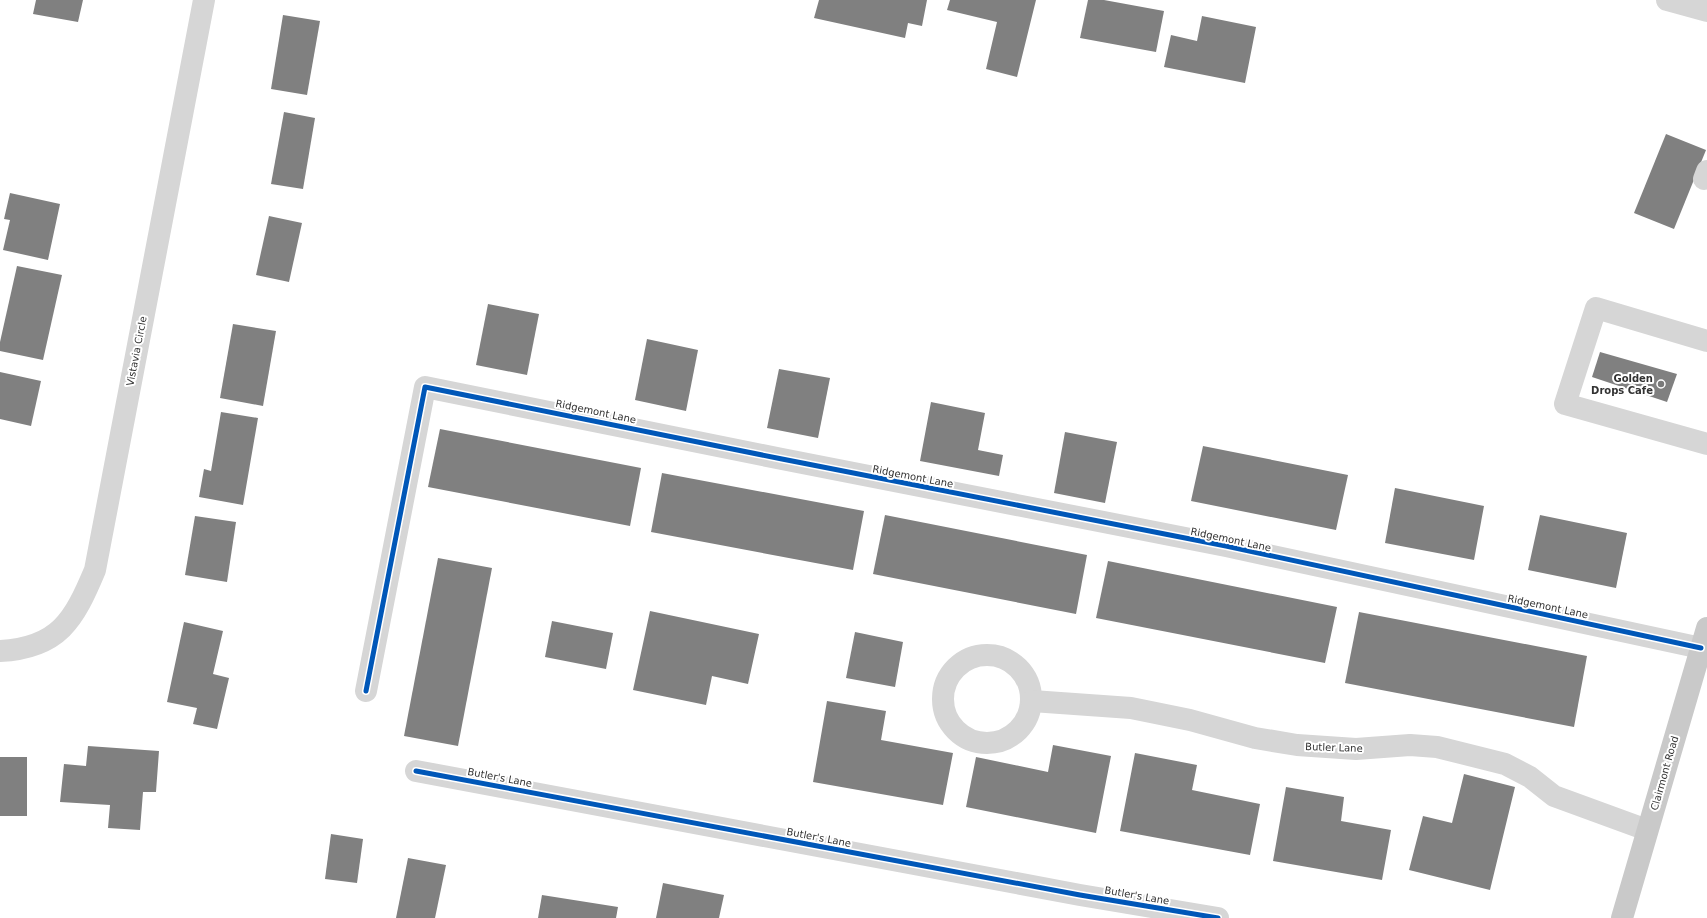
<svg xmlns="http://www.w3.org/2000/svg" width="1707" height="918" font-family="'DejaVu Sans',sans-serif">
	<rect width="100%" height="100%" fill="#fff"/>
	<g fill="#808080">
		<path d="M36,0H83L78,22L33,14Z"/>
		<path d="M819,0H927L922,26L908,23L905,38L814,18Z"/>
		<path d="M950,0H1036L1017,77L986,69L997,22L947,10Z"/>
		<path d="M1088,0H1104L1164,11L1156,52L1080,38Z"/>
		<path d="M283,15L320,21L307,95L271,89Z"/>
		<path d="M1202,16L1256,27L1245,83L1164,67L1171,35L1197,41Z"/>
		<path d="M284,112L315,118L303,189L271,184Z"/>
		<path d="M1666,134L1706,150L1674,229L1634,213Z"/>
		<path d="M10,193L60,204L48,260L3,250L10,220L4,219Z"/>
		<path d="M269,216L302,223L289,282L256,275Z"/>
		<path d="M17,266L62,275L43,360L0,351V342Z"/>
		<path d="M488,304L539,314L527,375L476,365Z"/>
		<path d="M233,324L276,331L263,406L220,398Z"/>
		<path d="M647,339L698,350L686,411L635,400Z"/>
		<path d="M1600,352L1677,374L1667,402L1592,377Z"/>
		<path d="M779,369L830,378L818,438L767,428Z"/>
		<path d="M0,372L41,381L31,426L0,419Z"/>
		<path d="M931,402L985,413L978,450L1003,455L999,476L920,461Z"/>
		<path d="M221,412L258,418L243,505L199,497L204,469L211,471Z"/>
		<path d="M440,429L641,468L630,526L428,487Z"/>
		<path d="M1065,432L1117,442L1105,503L1054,493Z"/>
		<path d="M1203,446L1348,475L1336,530L1191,501Z"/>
		<path d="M662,473L864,511L853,570L651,532Z"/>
		<path d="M1395,488L1484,506L1474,560L1385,543Z"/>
		<path d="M885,515L1087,555L1076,614L873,574Z"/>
		<path d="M1540,515L1627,533L1616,588L1528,570Z"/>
		<path d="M195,516L236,522L227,582L185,575Z"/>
		<path d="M438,558L492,568L458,746L404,736Z"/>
		<path d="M1108,561L1337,607L1325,663L1096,618Z"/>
		<path d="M650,611L759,634L748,684L712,676L706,705L633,690Z"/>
		<path d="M1359,612L1587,656L1574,727L1345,683Z"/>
		<path d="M552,621L613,633L606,669L545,657Z"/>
		<path d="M184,622L223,631L213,674L229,678L217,729L193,724L197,708L167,702Z"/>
		<path d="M855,632L903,642L895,687L846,678Z"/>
		<path d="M827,701L886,711L881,740L953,753L943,805L813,782Z"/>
		<path d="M1053,745L1111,756L1096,833L966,807L976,757L1048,772Z"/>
		<path d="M88,746L159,751L156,792H143L140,830L108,828L110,805L60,802L64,764L86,766Z"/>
		<path d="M1135,753L1197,765L1192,790L1260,804L1250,855L1120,831Z"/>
		<rect x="0" y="757" width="27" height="59"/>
		<path d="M1464,774L1515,787L1490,890L1409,870L1423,816L1452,823Z"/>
		<path d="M1286,787L1344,797L1341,821L1391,830L1382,880L1273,861Z"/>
		<path d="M331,834L363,839L357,883L325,879Z"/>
		<path d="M408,858L446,865L435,918H396Z"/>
		<path d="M663,883L724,895L719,918H656Z"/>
		<path d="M542,895L618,907L616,918H538Z"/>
	</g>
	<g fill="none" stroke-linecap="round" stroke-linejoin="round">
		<g stroke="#d6d6d6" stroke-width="22">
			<path d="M1667,0L1707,11"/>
			<path d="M1704,179L1707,171"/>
			<path d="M1707,341L1596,308L1565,404L1707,444"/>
			<path d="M0,651C59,648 74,620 95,570L204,0"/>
			<circle cx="987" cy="699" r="44"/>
			<path d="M366,691L425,387L782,459L1226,546L1701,648"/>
			<path d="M1032,701L1131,708L1190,720L1255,738L1297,745L1356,749L1410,745L1437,747L1505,764L1530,777L1554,796L1647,830"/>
			<path d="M416,771L1080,895L1218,918"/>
		</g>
		<path stroke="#c9c9c9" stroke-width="22" d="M1622,918L1707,628"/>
		<defs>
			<g id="cycleway">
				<path d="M366,691L425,387L782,459L1226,546L1701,648"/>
				<path d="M416,771L1080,895L1218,918"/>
			</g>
		</defs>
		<use href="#cycleway" stroke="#fff" stroke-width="8"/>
		<use href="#cycleway" stroke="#0057b8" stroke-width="5"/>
	</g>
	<circle fill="#7a7a7a" stroke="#fff" stroke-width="1.5" cx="1661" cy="384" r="4"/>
	<g text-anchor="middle" stroke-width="4" stroke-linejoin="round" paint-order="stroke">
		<g font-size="10" fill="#323232" stroke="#fff">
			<text transform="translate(136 351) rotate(-79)" y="4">Vistavia Circle</text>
			<text transform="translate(596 411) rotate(12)" y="4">Ridgemont Lane</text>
			<text transform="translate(913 476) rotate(11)" y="4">Ridgemont Lane</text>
			<text transform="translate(1231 539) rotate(12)" y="4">Ridgemont Lane</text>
			<text transform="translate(1548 606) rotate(12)" y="4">Ridgemont Lane</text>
			<text transform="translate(1334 747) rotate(2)" y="4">Butler Lane</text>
			<text transform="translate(1664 773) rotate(-74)" y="4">Clairmont Road</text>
			<text transform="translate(500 777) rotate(11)" y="4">Butler's Lane</text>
			<text transform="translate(819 837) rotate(11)" y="4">Butler's Lane</text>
			<text transform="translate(1137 895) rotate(10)" y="4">Butler's Lane</text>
		</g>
		<g font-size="10" font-weight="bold" fill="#323232" stroke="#fff" text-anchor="end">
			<text x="1653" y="382">Golden<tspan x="1653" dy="12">Drops Cafe</tspan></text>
		</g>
	</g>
</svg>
